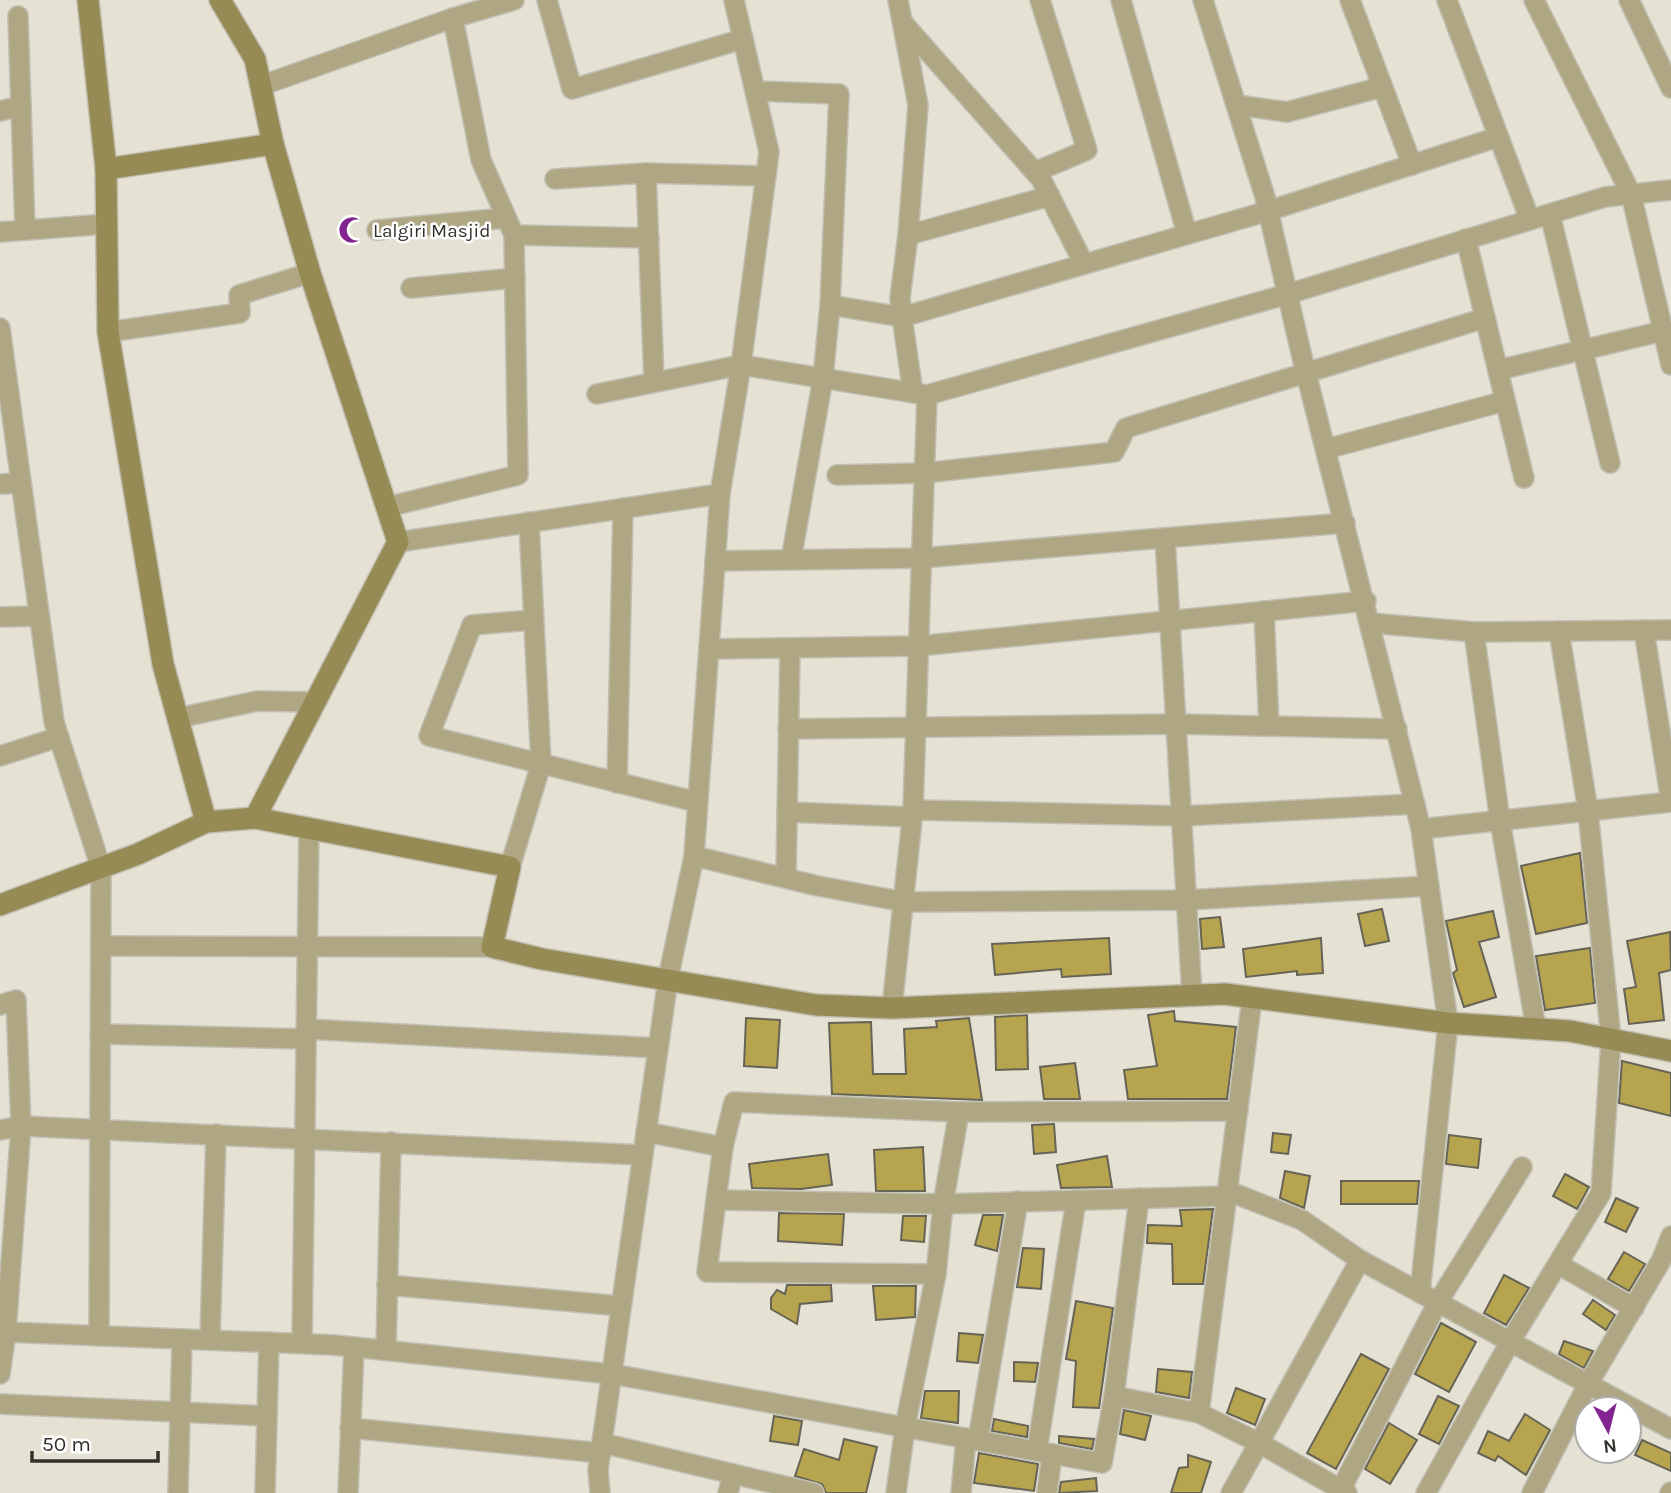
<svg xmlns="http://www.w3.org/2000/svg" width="1671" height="1493" font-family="Karla,sans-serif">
	<rect width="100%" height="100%" fill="#e5e2d3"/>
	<g fill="#b6a44e" stroke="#676457" stroke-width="2">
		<path d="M1580,853L1587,923L1536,934L1521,866Z"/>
		<path d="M1382,909L1389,941L1365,946L1358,914Z"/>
		<path d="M1493,911L1499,937L1479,942L1496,997L1464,1007L1453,973L1457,970L1446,921Z"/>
		<path d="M1220,917L1224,947L1202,949L1200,919Z"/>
		<path d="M1670,932L1671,970L1659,973L1664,1020L1629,1024L1624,989L1636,987L1627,941Z"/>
		<path d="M1109,938L1111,974L1062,977L1061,969L995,975L992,944Z"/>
		<path d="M1321,938L1323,973L1297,975V971L1246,977L1243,949Z"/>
		<path d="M1590,948L1595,1003L1545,1010L1536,956Z"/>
		<path d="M1174,1011L1175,1021L1236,1027L1227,1099H1128L1124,1070L1157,1066L1148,1015Z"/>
		<path d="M1027,1015L1028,1069L996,1070L995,1017Z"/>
		<path d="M746,1018L780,1020L777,1068L744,1066Z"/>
		<path d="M969,1018L982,1100L832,1094L829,1023L871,1022L873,1074H906L904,1029L937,1027L936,1021Z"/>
		<path d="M1622,1061L1671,1073V1116L1619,1103Z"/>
		<path d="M1075,1063L1080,1099H1044L1040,1067Z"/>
		<path d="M1054,1124L1056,1152L1034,1154L1032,1125Z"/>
		<path d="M1273,1133L1291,1135L1288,1154L1271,1152Z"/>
		<path d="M1449,1135L1481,1139L1478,1168L1446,1164Z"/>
		<path d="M923,1147L925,1191H876L874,1150Z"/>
		<path d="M828,1154L832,1185L801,1189L752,1188L749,1164Z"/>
		<path d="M1107,1156L1112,1187L1061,1188L1057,1165Z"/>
		<path d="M1285,1171L1310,1176L1304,1208L1280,1198Z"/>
		<path d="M1565,1174L1589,1187L1577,1209L1553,1196Z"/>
		<path d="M1341,1181H1419L1417,1204H1341Z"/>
		<path d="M1616,1198L1638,1208L1626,1232L1605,1222Z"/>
		<path d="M1213,1209L1203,1284H1173L1172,1244L1147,1243L1148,1225L1182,1226L1180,1210Z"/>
		<path d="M779,1213L844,1214L842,1245L778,1241Z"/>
		<path d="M983,1215H1003L997,1251L975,1245Z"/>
		<path d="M903,1216H926L924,1242L901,1240Z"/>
		<path d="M1023,1248L1044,1249L1041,1289L1017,1287Z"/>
		<path d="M1624,1252L1645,1264L1629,1291L1608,1279Z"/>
		<path d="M1504,1275L1529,1288L1506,1325L1484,1313Z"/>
		<path d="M787,1285H831L832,1301L800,1304L797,1324L771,1309V1298L777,1290L785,1294Z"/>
		<path d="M873,1286H916L915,1317L876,1320Z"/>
		<path d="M1593,1300L1615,1315L1606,1330L1583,1314Z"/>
		<path d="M1076,1301L1113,1308L1099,1408L1073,1407L1076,1361L1066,1359Z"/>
		<path d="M1441,1323L1476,1342L1449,1392L1415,1374Z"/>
		<path d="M959,1333L983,1335L978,1363L957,1361Z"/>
		<path d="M1564,1341L1593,1351L1584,1368L1559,1354Z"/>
		<path d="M1361,1354L1389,1369L1336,1469L1307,1453Z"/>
		<path d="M1014,1362L1038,1363L1035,1382L1014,1381Z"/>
		<path d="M1158,1369L1192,1372L1189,1398L1156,1392Z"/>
		<path d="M1236,1388L1265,1399L1255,1425L1227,1413Z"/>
		<path d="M925,1391H959L958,1423L921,1418Z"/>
		<path d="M1438,1396L1459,1406L1439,1444L1419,1434Z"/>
		<path d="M1124,1410L1151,1416L1145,1440L1120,1434Z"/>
		<path d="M1525,1414L1550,1430L1526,1475L1498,1456L1495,1461L1478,1453L1488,1431L1509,1441Z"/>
		<path d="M774,1416L802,1421L798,1445L770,1441Z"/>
		<path d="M994,1419L1028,1426L1027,1437L992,1431Z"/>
		<path d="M1389,1423L1417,1440L1390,1484L1365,1469Z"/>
		<path d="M1059,1436L1094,1439L1092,1449L1059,1443Z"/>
		<path d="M844,1439L877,1447L866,1493H826L822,1484L795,1476L804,1449L839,1460Z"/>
		<path d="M1642,1440L1671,1453V1471L1635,1455Z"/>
		<path d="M979,1453L1038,1464L1034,1491L974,1483Z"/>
		<path d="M1188,1455L1211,1462L1201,1493H1171L1179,1468L1188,1467Z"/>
		<path d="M1096,1478L1097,1491L1059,1493L1061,1482Z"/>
	</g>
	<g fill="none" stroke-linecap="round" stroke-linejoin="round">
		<defs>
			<g id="street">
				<path d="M547,0L572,89L743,39"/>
				<path d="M734,0L769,152L741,365L720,494L694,856L818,886L905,902L1187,900L1429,886"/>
				<path d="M1121,0L1187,234"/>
				<path d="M1203,0L1265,197L1302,357L1421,829L1448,1023L1420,1293"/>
				<path d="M1350,0L1412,165"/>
				<path d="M1447,0L1530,220"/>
				<path d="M1534,0L1631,194L1671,365"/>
				<path d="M1629,0L1671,88"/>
				<path d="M18,16L25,230"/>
				<path d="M453,18L514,0"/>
				<path d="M903,23L1041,179L1084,264"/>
				<path d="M260,86L453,18L481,160L514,235L518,475L387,507"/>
				<path d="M755,91L839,94L830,305L902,317L900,298L908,235L918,105L898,0"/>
				<path d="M1237,105L1287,112L1382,87"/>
				<path d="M0,111L21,106"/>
				<path d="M1035,172L1087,150L1040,0"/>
				<path d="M646,173L654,381"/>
				<path d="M555,179L646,173L766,176"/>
				<path d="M1550,214L1610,463"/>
				<path d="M377,230L506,218"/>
				<path d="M0,232L107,224"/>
				<path d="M514,235L649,238"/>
				<path d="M908,235L1050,196"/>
				<path d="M1466,239L1524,478"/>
				<path d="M411,288L515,278"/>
				<path d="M0,328L54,722L101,868L99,1336"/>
				<path d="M108,332L240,313L239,295L310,273"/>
				<path d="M1498,370L1663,331"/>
				<path d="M913,393L902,317L1268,211L1498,137"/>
				<path d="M597,394L741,365L927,395L1288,294L1605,197L1671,190"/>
				<path d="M1326,449L1505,401"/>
				<path d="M837,475L924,473L1114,452L1126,428L1485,318"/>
				<path d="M0,484L21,483"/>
				<path d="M1165,538L1192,995"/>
				<path d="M398,542L720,494"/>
				<path d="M791,560L823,378L830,305"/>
				<path d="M715,561L921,558L1345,523"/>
				<path d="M1264,611L1269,726"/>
				<path d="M0,617L39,616"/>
				<path d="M532,620L472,625L429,736L697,802"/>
				<path d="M1371,623L1474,632L1671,630"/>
				<path d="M1644,630L1671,802"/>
				<path d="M1474,632L1500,821L1536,1028"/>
				<path d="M709,649L918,646L1366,601"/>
				<path d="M178,718L257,701L315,702"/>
				<path d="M788,729L1178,724L1397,729"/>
				<path d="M0,756L59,737"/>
				<path d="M617,783L623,508"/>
				<path d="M913,810L1183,816L1415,804"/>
				<path d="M787,812L912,817"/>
				<path d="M1421,829L1671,802"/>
				<path d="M510,867L541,764L529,522"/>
				<path d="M786,878L790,648"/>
				<path d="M101,946L492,947"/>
				<path d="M1252,998L1199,1413L1259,1443L1360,1260L1671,1429"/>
				<path d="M0,1005L16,1000L21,1126L6,1332L334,1345L612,1374L1102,1463L1114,1396L1199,1413"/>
				<path d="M892,1008L913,810L927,395"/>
				<path d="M306,1029L658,1048"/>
				<path d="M100,1034L306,1039"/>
				<path d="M0,1130L21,1126L643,1155"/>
				<path d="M646,1132L723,1147L734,1102L959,1112"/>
				<path d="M723,1147L716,1200L943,1204L1227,1196"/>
				<path d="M1228,1191L1302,1220L1360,1260"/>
				<path d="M716,1200L707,1272L936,1274"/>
				<path d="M1558,1264L1634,1308"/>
				<path d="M387,1285L621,1306"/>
				<path d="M210,1340L216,1134"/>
				<path d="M302,1343L309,828"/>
				<path d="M386,1350L391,1142"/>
				<path d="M0,1374L6,1332"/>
				<path d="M1114,1396L1139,1198"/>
				<path d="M0,1404L267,1416"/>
				<path d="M350,1428L601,1453"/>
				<path d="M978,1440L1018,1201"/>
				<path d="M602,1443L814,1493"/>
				<path d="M1037,1451L1076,1200"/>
				<path d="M178,1493L182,1339"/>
				<path d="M265,1493L269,1342"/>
				<path d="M348,1493L354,1347"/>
				<path d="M600,1493L598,1470L668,979L694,856"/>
				<path d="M728,1493L733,1474"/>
				<path d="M896,1493L905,1427L936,1274L943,1204L959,1112L1238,1111"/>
				<path d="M961,1493L966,1438"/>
				<path d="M1047,1493L1052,1454"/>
				<path d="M1231,1493L1259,1443L1347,1493"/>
				<path d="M1339,1493L1438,1302L1522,1167"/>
				<path d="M1426,1493L1510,1342L1601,1193L1611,1039L1588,811L1559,631"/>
				<path d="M1532,1493L1588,1384L1662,1259L1671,1236"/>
				<path d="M1670,1493L1671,1492"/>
			</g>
			<g id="secondary">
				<path d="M88,0L106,169L108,332L163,664L206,822"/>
				<path d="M220,0L255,59L273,144L310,273L398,542L255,818"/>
				<path d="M106,169L273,144"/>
				<path d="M0,905L138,854L206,822L255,818L510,867L492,947L542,959L816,1005L892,1008L1225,994L1448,1023L1570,1031L1671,1051"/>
			</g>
		</defs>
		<use href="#street" stroke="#c1bfb2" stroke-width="22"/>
		<use href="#secondary" stroke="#c1bfb2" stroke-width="24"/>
		<use href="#street" stroke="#afa784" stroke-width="19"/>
		<use href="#secondary" stroke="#968b55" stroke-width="21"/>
	</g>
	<defs>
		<symbol id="mosque-bare" viewBox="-9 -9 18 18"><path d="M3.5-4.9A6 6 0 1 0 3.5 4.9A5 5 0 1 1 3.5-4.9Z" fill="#832591" stroke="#fff" stroke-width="2.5" paint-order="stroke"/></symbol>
	</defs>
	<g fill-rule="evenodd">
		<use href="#mosque-bare" x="333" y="211" width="38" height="38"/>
	</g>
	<g text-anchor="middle" stroke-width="5" stroke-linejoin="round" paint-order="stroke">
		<g font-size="19" fill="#32312c" stroke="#fff" text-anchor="start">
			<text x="373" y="237">Lalgiri Masjid</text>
		</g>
	</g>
	<g transform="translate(1608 1430) rotate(173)"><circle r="33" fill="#ffffff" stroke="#adadab" stroke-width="2"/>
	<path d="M0-5L12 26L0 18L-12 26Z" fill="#832591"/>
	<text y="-10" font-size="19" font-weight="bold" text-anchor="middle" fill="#32312c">N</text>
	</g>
	<path d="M32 1451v10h126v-10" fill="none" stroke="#32312c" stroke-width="3.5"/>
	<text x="42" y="1451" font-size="21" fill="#32312c" stroke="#ffffff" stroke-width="5" paint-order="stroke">50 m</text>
</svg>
